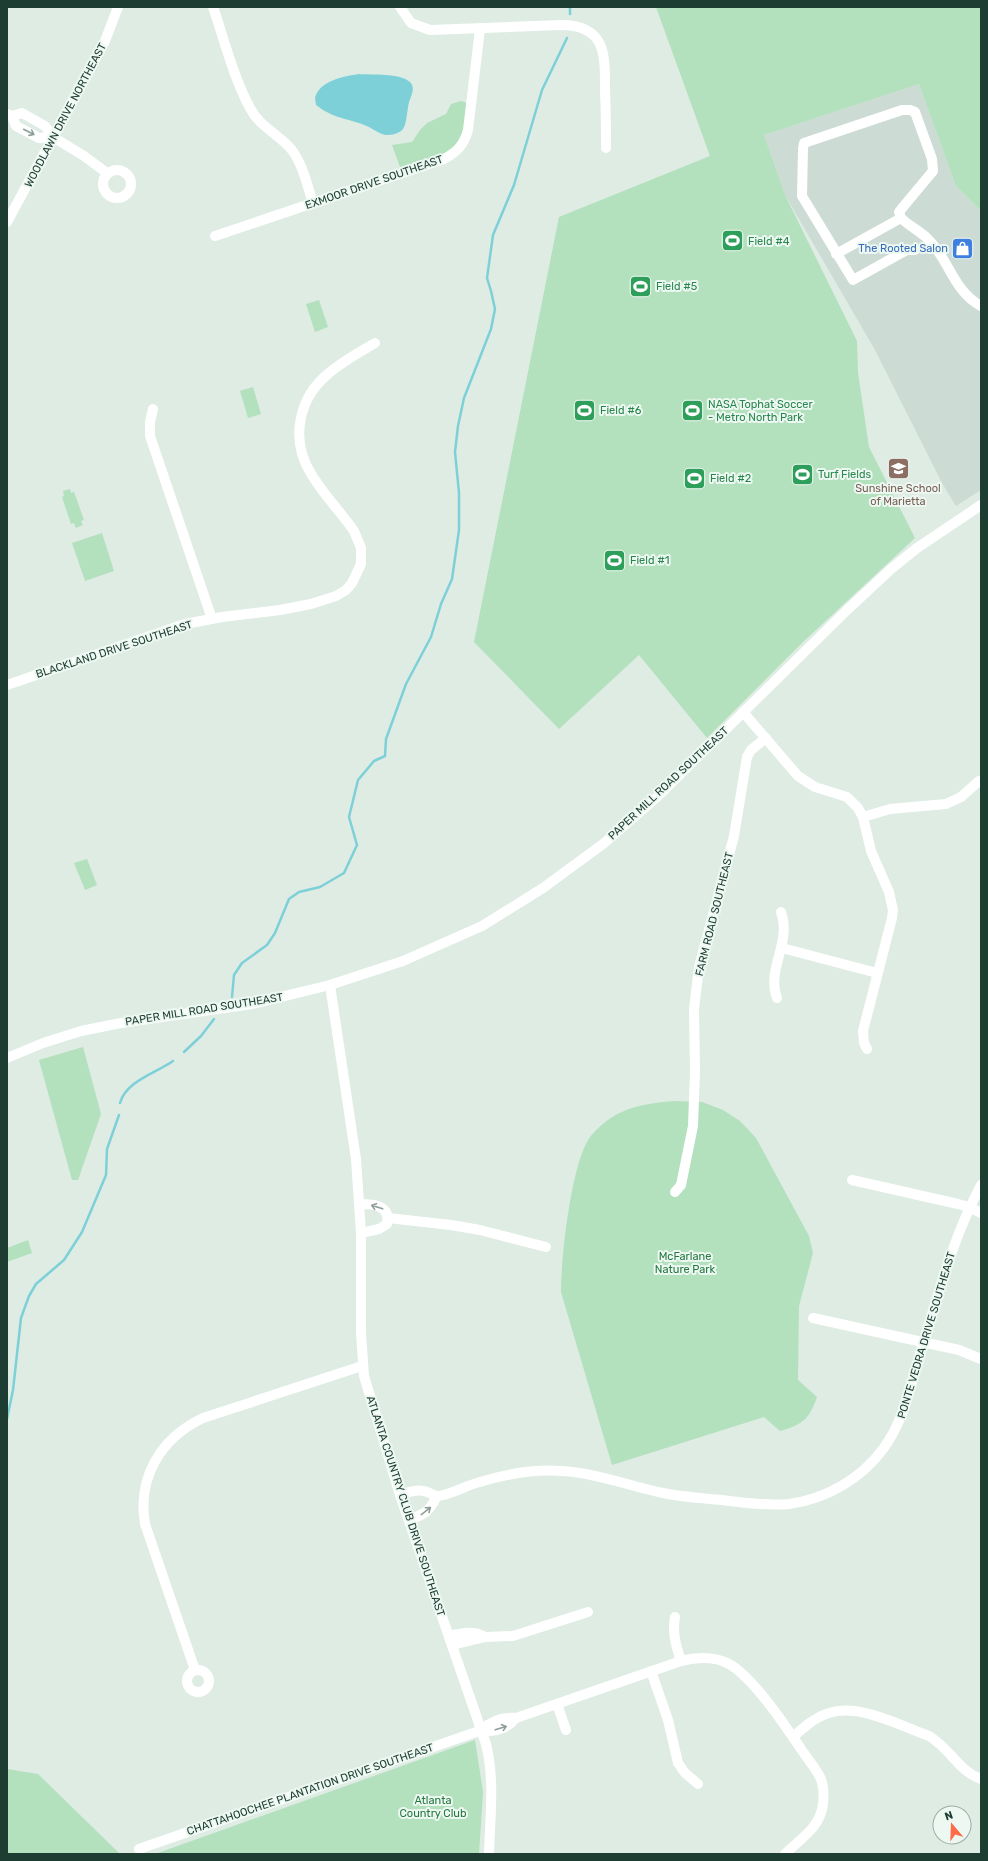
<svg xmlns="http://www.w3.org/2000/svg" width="988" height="1861" font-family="Rubik,sans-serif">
	<rect width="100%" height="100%" fill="#deece4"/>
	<path fill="#ccdbd3" d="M919,84L956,186L981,211V490L956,506L942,483L875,350L785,195L764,135Z"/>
	<g fill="#b3e0bd">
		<path d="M656,7H981V211L956,186L919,84L764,135L785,195L857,341L858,373L869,447L915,538L803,642L707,738L639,655L559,729L474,642L559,217L710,156Z"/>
		<path d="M461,101L467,103L462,139L451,152L401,170L392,145L412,142L420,130L427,123L446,114L451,104Z"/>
		<path d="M319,300L328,327L315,332L306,304Z"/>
		<path d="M253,387L261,414L248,418L240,391Z"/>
		<path d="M70,489L71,493L74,492L84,520L81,521L83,525L76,528L74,523L71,524L62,497L64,496L63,491Z"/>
		<path d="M102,533L114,571L85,581L72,543Z"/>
		<path d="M87,859L97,885L85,890L74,863Z"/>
		<path d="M83,1047L101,1114L78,1180H72L39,1060Z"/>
		<path d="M674,1101L702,1102L723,1110L740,1121L756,1138L809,1236L813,1253L799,1306L798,1380L817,1397C809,1419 804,1424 780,1431L764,1417L612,1465L561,1292C561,1257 571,1164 590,1137C595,1131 602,1124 608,1120C627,1106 651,1103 674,1101Z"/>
		<path d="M28,1240L32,1253L7,1262V1248Z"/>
		<path d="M475,1740L483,1792L479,1854H155Z"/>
		<path d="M7,1769L38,1774L120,1854H7Z"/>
	</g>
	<path fill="#7ed0d8" d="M359,74C372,75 400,73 410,82C416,88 411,96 409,102C407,110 407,123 403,129C399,134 391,135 386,135C379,134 375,130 369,127C350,118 335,120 316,105L315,98C319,81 344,76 359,74Z"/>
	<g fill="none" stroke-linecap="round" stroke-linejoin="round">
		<g stroke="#7ed0d8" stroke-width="2.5">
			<path d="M570,14V7"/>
			<path d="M232,997L234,975L242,963L267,945L275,933L289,899L299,892L320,887L344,873L357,845L349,817L358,780L374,761L385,756L386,739L406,684L431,637L441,604L452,579L459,530V493L455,452L458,426L464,398L491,329L495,309L491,291L487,278L493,235L514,185L542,90L567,38"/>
			<path d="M184,1052L201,1036L214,1019"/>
			<path d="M120,1103C126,1081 156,1073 173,1061"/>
			<path d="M7,1419L13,1390L21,1318L29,1296L36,1284L64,1260L82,1232L106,1175L107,1149L119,1115"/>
		</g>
		<g stroke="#fff" stroke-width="10">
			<path d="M213,7C224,39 234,79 250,108C259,126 278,134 291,149C303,164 307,185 313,203"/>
			<path d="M400,7L411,23L430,30L561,25C607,25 605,56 605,92C606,111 606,129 606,148"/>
			<path d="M7,114L12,116L22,113L45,126L53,137L84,156L107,173"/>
			<path d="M12,116L16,126L39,138L53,137"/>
			<circle cx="117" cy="184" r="14"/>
			<path d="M7,222L105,41L118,7"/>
			<path d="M215,236L444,159C457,152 464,145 468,130L480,29"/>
			<path d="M915,250H907L853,280L802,196L803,149L804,143L902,110H910L915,112L932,159L933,171L903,207L899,212L901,218C909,226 920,231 928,239C949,259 953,291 981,306"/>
			<path d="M836,254L901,218"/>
			<path d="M153,409L150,422V436L212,619"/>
			<path d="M7,685L185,624L222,617L280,610L311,604L336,596L346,590L352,583L361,564V548L354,531C340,511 322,493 310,472C290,438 299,397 329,373C343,361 360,352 375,343"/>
			<path d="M743,712L798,776L815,787L847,797L858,808L863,817L871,851L889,892L893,910L892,918L863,1031L864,1043L867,1049"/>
			<path d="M863,817L890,809L946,804L961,797L979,781"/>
			<path d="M782,948L877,973"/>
			<path d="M330,985L356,1159L361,1233V1333L364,1376L400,1495L486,1744C495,1781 490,1816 489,1854"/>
			<path d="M777,998C766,969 792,943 781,912"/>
			<path d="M7,1058L43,1043L81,1031L121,1023L252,1004L330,985L403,961L482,926L543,888L603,844L657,797L846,611L891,569L917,548L981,505"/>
			<path d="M852,1180L958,1204L969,1207L981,1213"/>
			<path d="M675,1192L681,1185L693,1126L695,1071L694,1009L699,967L734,836L747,757L751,750L766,738"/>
			<path d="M359,1204C373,1204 391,1205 387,1224L379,1229L361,1233"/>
			<path d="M388,1218L451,1225L480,1230L546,1247"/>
			<path d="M813,1318L959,1350L981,1359"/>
			<path d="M400,1495C407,1493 415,1489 423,1491C428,1491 433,1496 438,1496C450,1495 467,1485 480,1482C506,1474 534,1469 562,1471C597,1473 629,1486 663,1493C682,1497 702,1498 722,1500C744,1503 768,1506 789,1504C826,1499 861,1479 883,1449C903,1422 910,1389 919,1357C937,1299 952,1239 981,1185"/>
			<path d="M409,1520C425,1514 429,1512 437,1496"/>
			<path d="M675,1617C672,1633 676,1646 681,1661"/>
			<path d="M449,1636C462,1633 474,1630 485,1637"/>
			<path d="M452,1645L485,1637L513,1636L588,1612"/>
			<circle cx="198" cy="1681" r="11"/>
			<path d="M195,1670L145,1524C137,1477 161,1438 203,1418L362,1366"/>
			<path d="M651,1671L668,1720L678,1763L685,1773L698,1784"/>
			<path d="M557,1704L566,1730"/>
			<path d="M482,1730C495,1733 508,1728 516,1718"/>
			<path d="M793,1737C803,1728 815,1717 829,1713C859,1703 901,1726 929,1736C951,1749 957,1770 981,1779"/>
			<path d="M139,1849L482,1730C491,1721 503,1717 516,1718L681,1661C697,1657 714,1656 729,1664C753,1677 787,1728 803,1752C809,1760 815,1768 820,1777C824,1786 824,1795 823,1804C820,1828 801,1838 785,1854"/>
		</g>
	</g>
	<defs><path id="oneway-shaft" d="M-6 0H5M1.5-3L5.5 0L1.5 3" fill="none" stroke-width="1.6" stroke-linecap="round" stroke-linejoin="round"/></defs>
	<g stroke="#8e9e98">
		<use href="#oneway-shaft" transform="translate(29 132) rotate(27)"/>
		<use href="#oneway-shaft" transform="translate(377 1207) rotate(-162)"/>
		<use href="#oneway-shaft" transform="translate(426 1511) rotate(-38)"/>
		<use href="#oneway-shaft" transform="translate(501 1728) rotate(-17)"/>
	</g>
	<defs>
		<symbol id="stadium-square" viewBox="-11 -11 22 22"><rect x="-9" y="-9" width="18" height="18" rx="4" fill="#2e9e5b" stroke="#eef8f2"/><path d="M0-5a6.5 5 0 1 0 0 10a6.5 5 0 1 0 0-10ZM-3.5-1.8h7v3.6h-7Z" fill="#fff"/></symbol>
		<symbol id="shop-square" viewBox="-11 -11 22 22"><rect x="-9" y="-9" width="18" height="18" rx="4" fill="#3f7fe0" stroke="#eef8f2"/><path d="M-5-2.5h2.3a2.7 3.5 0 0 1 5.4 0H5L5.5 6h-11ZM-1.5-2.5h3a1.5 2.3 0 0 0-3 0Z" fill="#fff"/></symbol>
		<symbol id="school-square" viewBox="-11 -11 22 22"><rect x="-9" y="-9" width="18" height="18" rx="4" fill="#8d6e63" stroke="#eef8f2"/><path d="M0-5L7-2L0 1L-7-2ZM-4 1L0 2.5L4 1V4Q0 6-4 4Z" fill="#fff"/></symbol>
	</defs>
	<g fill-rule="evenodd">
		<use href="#stadium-square" x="720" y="228" width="25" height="25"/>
		<use href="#shop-square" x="950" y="236" width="25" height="25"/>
		<use href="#stadium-square" x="628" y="274" width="25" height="25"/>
		<use href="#stadium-square" x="572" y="398" width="25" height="25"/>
		<use href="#stadium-square" x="680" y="398" width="25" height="25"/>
		<use href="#school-square" x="886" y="456" width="25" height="25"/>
		<use href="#stadium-square" x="790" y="462" width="25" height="25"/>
		<use href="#stadium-square" x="682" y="466" width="25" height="25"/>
		<use href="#stadium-square" x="602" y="548" width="25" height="25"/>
	</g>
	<g text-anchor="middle" stroke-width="4" stroke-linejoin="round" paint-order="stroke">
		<g font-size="11" fill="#1d3d32" stroke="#eef8f2">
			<text transform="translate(65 115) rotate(-62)" y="4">WOODLAWN DRIVE NORTHEAST</text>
			<text transform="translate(374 182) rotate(-19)" y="4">EXMOOR DRIVE SOUTHEAST</text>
			<text transform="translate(114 649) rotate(-18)" y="4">BLACKLAND DRIVE SOUTHEAST</text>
			<text transform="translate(668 783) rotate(-43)" y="4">PAPER MILL ROAD SOUTHEAST</text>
			<text transform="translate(714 914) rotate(-76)" y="4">FARM ROAD SOUTHEAST</text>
			<text transform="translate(204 1009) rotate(-9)" y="4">PAPER MILL ROAD SOUTHEAST</text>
			<text transform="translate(926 1335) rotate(-73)" y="4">PONTE VEDRA DRIVE SOUTHEAST</text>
			<text transform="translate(406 1506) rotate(72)" y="4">ATLANTA COUNTRY CLUB DRIVE SOUTHEAST</text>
			<text transform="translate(310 1789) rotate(-19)" y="4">CHATTAHOOCHEE PLANTATION DRIVE SOUTHEAST</text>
		</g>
		<g font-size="11" fill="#27864d" stroke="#eef8f2" text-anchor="start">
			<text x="748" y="245">Field #4</text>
			<text x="656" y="290">Field #5</text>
			<text x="708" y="408">NASA Tophat Soccer<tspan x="708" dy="13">- Metro North Park</tspan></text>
			<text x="600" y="414">Field #6</text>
			<text x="818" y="478">Turf Fields</text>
			<text x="710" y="482">Field #2</text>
			<text x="630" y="564">Field #1</text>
		</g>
		<g font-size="11" fill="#366cbe" stroke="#eef8f2" text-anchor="end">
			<text x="948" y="252">The Rooted Salon</text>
		</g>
		<g font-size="11" fill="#785e54" stroke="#eef8f2">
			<text x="898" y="492">Sunshine School<tspan x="898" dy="13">of Marietta</tspan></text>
		</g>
		<g font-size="11" fill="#23783f" stroke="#eef8f2">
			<text x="685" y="1260">McFarlane<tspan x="685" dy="13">Nature Park</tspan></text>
			<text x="433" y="1804">Atlanta<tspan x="433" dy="13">Country Club</tspan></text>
		</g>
	</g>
	<rect width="988" height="1861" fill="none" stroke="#1d3d32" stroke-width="16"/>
	<g transform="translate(952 1825) rotate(341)"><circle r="19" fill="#eef8f2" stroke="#9aada5"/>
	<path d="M0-3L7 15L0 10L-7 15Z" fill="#ff6a48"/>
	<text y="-6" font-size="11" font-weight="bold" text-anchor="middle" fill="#1d3d32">N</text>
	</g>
</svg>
